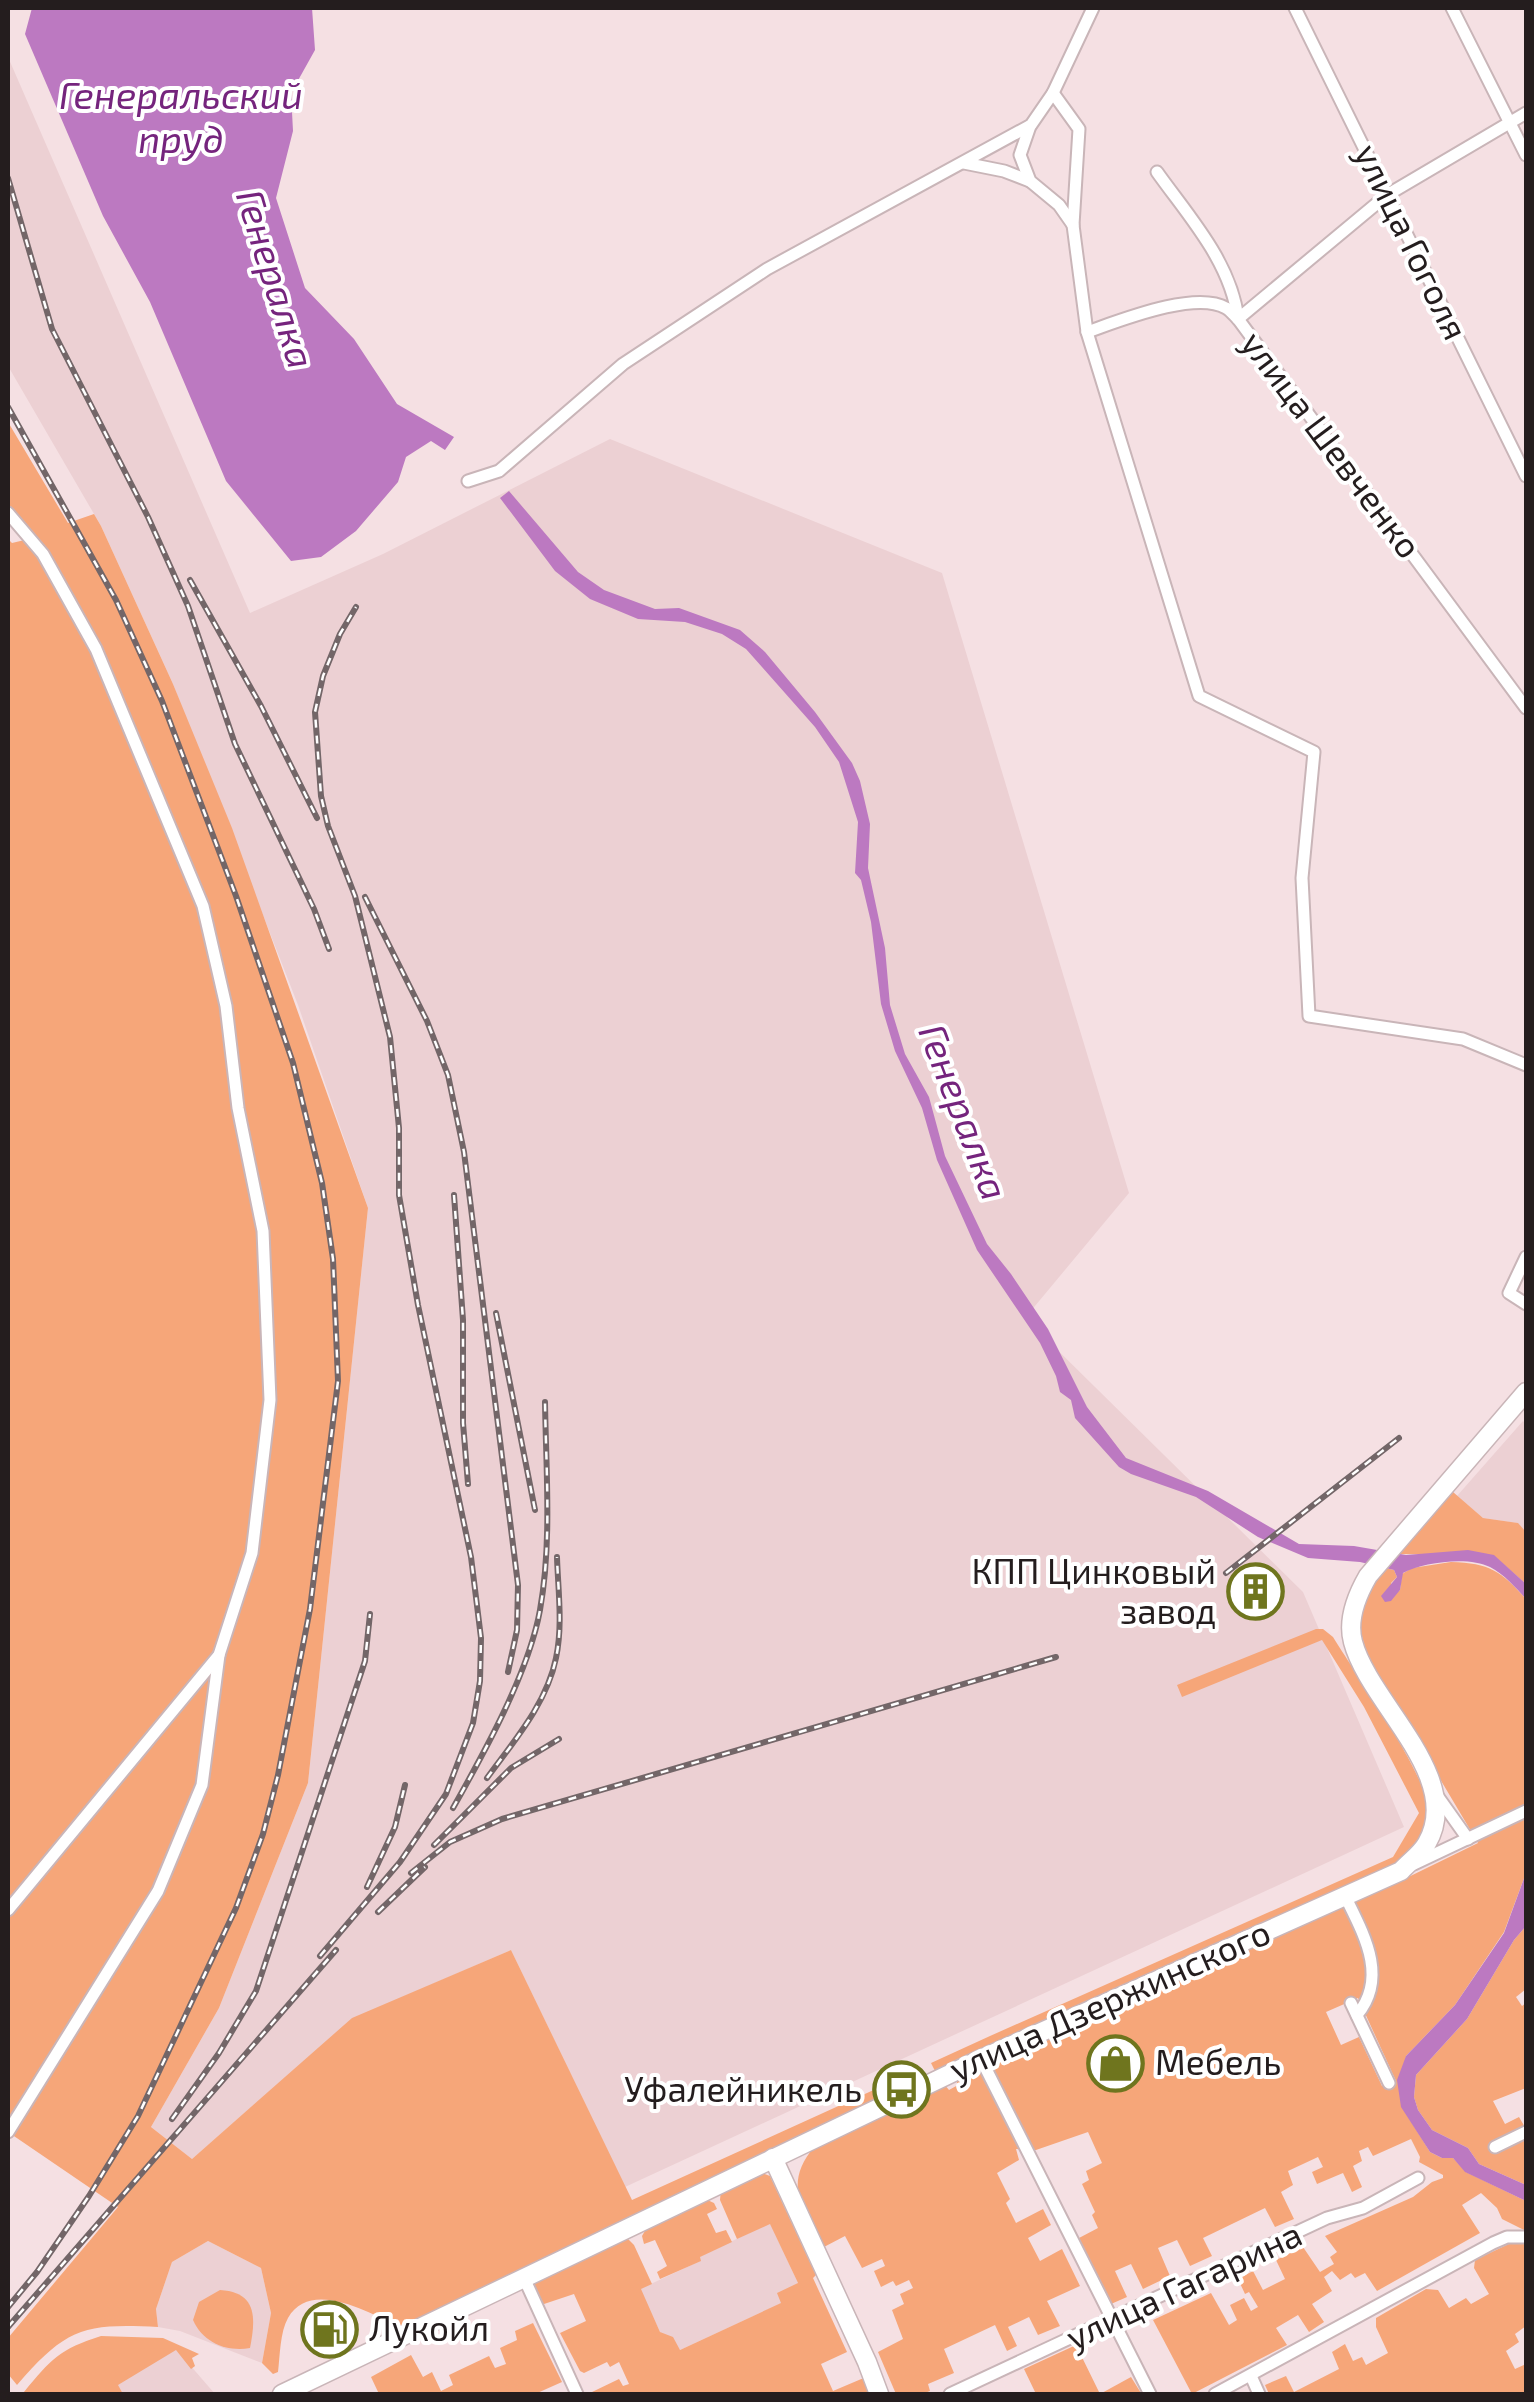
<svg xmlns="http://www.w3.org/2000/svg" width="1534" height="2402" font-family="'Exo 2',sans-serif">
	<rect width="100%" height="100%" fill="#f5e0e3"/>
	<g fill="#ecd0d3">
		<path d="M8,57L250,613L383,554L610,439L942,573L1129,1193L1025,1318L1303,1592L1404,1827L625,2187L511,1950L352,2019L192,2159L151,2127L219,2008L308,1783L368,1208L298,1005L173,684L101,526L8,366Z"/>
		<path d="M1523,1421L1526,1424V1532L1517,1523L1483,1518L1457,1496Z"/>
		<path d="M770,2223L798,2283L782,2303L680,2350L660,2332L640,2289L700,2261L699,2257Z"/>
		<path d="M208,2241L261,2268L271,2313L262,2363L180,2331L158,2327L156,2309L172,2262Z"/>
		<path d="M176,2349L215,2394H123L117,2385Z"/>
	</g>
	<g fill="#f6a679" fill-rule="evenodd">
		<path d="M8,422L68,523L94,514L101,526L173,684L232,828L368,1208L308,1783L219,2008L151,2127L192,2159L352,2018L511,1950L632,2200L889,2083L894,2094L402,2328C373,2315 311,2277 288,2318C280,2332 280,2356 278,2372L273,2374L262,2363L271,2313L261,2268L208,2241L172,2262L156,2309L158,2327C84,2323 66,2328 17,2385L8,2374V2338L118,2207L8,2132V539L12,543L33,538L8,508Z"/>
		<path d="M1453,1492L1483,1518L1518,1523L1526,1532V1584L1493,1555L1398,1554Z"/>
		<path d="M1451,1562C1490,1563 1501,1571 1526,1599V1873L1504,1932L1455,2005L1406,2056L1402,2107L1430,2152L1442,2158H1453L1466,2172L1526,2201V2231L1502,2219L1497,2208L1481,2193L1462,2205L1480,2233L1377,2291L1365,2273L1355,2278L1351,2273L1340,2280L1332,2271L1324,2277L1332,2291L1312,2304L1324,2322L1309,2332L1298,2315L1276,2328L1287,2345L1192,2394L1153,2320L1211,2293L1229,2325L1237,2320L1230,2305L1244,2298L1251,2311L1258,2307L1249,2292L1245,2294L1238,2279L1253,2271L1263,2290L1285,2279L1276,2260L1303,2247L1320,2272L1334,2264L1330,2257L1337,2252L1325,2236L1413,2197L1432,2182L1443,2178V2175L1419,2162L1420,2157L1411,2139L1373,2156L1368,2147L1359,2151L1362,2161L1353,2166L1362,2187L1352,2192L1343,2173L1317,2184L1312,2172L1323,2167L1318,2157L1288,2171L1293,2185L1281,2192L1294,2219L1275,2227L1265,2208L1203,2238L1212,2256L1190,2266L1177,2240L1158,2248L1170,2276L1143,2289L1131,2264L1115,2271L1127,2297L1111,2304L1079,2238L1098,2228L1092,2215L1095,2212L1082,2184L1089,2180L1086,2171L1102,2163L1088,2132L1036,2150L1016,2149L1019,2160L997,2173L1010,2199L1006,2203L1016,2223L1043,2209L1051,2225L1028,2238L1040,2261L1062,2249L1080,2286L1047,2301L1060,2326L1038,2335L1029,2317L1008,2327L1017,2346L1007,2351L995,2325L944,2349L954,2373L928,2384L930,2391L922,2394H896L878,2352L903,2339L892,2310L904,2304L900,2294L913,2288L909,2280L896,2286L893,2281L881,2287L874,2271L885,2266L882,2259L862,2268L845,2236L822,2248C803,2209 782,2184 815,2146L944,2084L949,2090L958,2085L955,2078L983,2065L1390,1886L1478,1843L1373,1666C1354,1626 1354,1602 1385,1568L1394,1570L1397,1577L1391,1583L1395,1594L1400,1590L1402,1574L1412,1568ZM1358,1998L1396,2081L1382,2086L1359,2037L1341,2045L1326,2012Z"/>
		<path d="M1316,1629H1323L1333,1637C1353,1670 1432,1781 1429,1814C1425,1844 1407,1857 1383,1871L935,2071L931,2063L990,2036L1393,1857L1419,1813L1364,1707L1322,1640L1182,1697L1177,1685Z"/>
		<path d="M1526,1926V1989L1516,1997L1522,2006L1526,2003V2088L1493,2101L1505,2124L1519,2117L1526,2129V2185L1479,2164L1468,2148L1432,2130L1418,2110L1414,2097L1416,2075L1467,2019L1514,1940Z"/>
		<path d="M759,2172L770,2176L816,2275L813,2278L847,2352L821,2364L833,2391L866,2377L873,2394H594L592,2392L619,2379L623,2386L629,2384L619,2362L610,2367L607,2362L584,2373L580,2371L560,2333L586,2321L574,2294L541,2305L533,2285L537,2278L626,2237L634,2245L652,2284L641,2289L660,2332L673,2337L680,2350L781,2303L777,2293L798,2283L770,2224L737,2239L720,2200L721,2189Z"/>
		<path d="M703,2198L714,2203L717,2209L707,2214L716,2233L726,2230L732,2242L700,2257L701,2261L660,2279L657,2272L667,2266L655,2240L644,2244L642,2236L649,2224Z"/>
		<path d="M1515,2241L1526,2242V2326L1515,2334L1519,2342L1506,2351L1515,2369L1526,2364V2394H1269L1265,2385L1286,2376L1294,2392L1339,2369L1332,2352L1345,2344L1353,2361L1362,2357L1366,2365L1388,2353L1376,2327V2318L1426,2289L1438,2290L1449,2308L1466,2298L1471,2304L1489,2294L1474,2268L1475,2260Z"/>
		<path d="M220,2290C257,2292 256,2318 250,2348C227,2352 203,2343 193,2320L199,2302Z"/>
		<path d="M533,2323L562,2382L535,2394H379L371,2377L411,2355L423,2377L432,2372L441,2391L453,2385L449,2375L489,2356L495,2368L506,2364L500,2348L517,2340L515,2331Z"/>
		<path d="M101,2336L163,2338L199,2354L192,2358L195,2366L191,2369L176,2350L118,2385L123,2394H26L24,2392C51,2359 60,2349 101,2336Z"/>
		<path d="M1076,2345L1100,2394L1131,2377L1141,2393L1138,2394H1036L1024,2369Z"/>
	</g>
	<g fill="#bc79c1">
		<path d="M32,8H312L315,50L291,93L293,131L276,198L305,288L354,339L397,404L454,437L445,450L431,441L406,457L398,482L356,531L321,557L291,561L226,481L150,302L103,216L25,34Z"/>
		<path d="M509,491L578,572L604,590L655,609L679,608L740,630L765,652L815,712L852,763L860,781L870,824L868,868L885,948L890,1005L905,1054L929,1097L945,1156L987,1244L1011,1274L1048,1329L1087,1407L1126,1458L1208,1491L1299,1544L1354,1546L1406,1555L1468,1550L1494,1555L1526,1584V1599C1516,1588 1504,1574 1490,1567C1469,1556 1423,1562 1403,1573L1400,1590L1391,1601L1385,1602L1381,1596L1397,1577L1394,1570L1360,1562L1308,1558L1258,1537L1196,1497L1131,1474L1119,1467L1075,1418L1071,1400L1060,1392L1056,1376L1040,1343L977,1250L937,1160L922,1108L895,1051L881,1004L871,922L861,880L855,873L858,822L839,762L815,727L746,649L722,634L685,622L638,619L590,599L555,571L500,498Z"/>
		<path d="M1526,1873V1926L1514,1940L1467,2019L1416,2075L1414,2097L1418,2110L1432,2130L1468,2148L1479,2164L1526,2185V2201L1465,2172L1453,2158H1442L1430,2152L1401,2107L1397,2080L1406,2056L1455,2005L1504,1933Z"/>
	</g>
	<g fill="none" stroke-linecap="round" stroke-linejoin="round">
		<defs>
			<g id="street">
				<path d="M1295,8L1526,476"/>
				<path d="M1452,8L1526,155"/>
				<path d="M1053,93L1079,129L1073,225L1087,332L1199,696L1314,752L1302,878L1309,1016L1463,1039L1526,1065"/>
				<path d="M1030,126L1020,155L1030,181L1059,205L1073,225"/>
				<path d="M964,163L1004,171L1030,181"/>
				<path d="M1157,172C1189,217 1231,262 1238,319L1526,708"/>
				<path d="M1238,319L1387,195L1526,113"/>
				<path d="M1087,332C1119,321 1195,290 1226,308C1230,310 1234,315 1238,319"/>
				<path d="M468,481L499,471L623,364L767,269L1031,125L1053,93L1093,8"/>
				<path d="M8,513L43,554L96,649L203,906L226,1006L238,1108L263,1231L270,1400L252,1553L219,1655L8,1910"/>
				<path d="M1526,1257L1509,1293L1526,1304"/>
				<path d="M1436,1794L1468,1839"/>
				<path d="M1414,1864L1526,1811"/>
				<path d="M1345,1896C1363,1933 1389,1977 1357,2015"/>
				<path d="M1351,2003L1389,2083"/>
				<path d="M981,2059L1150,2394"/>
				<path d="M8,2132L158,1891L202,1785L219,1655"/>
				<path d="M1495,2147L1526,2132"/>
				<path d="M524,2278L577,2394"/>
				<path d="M1251,2376L1259,2394"/>
				<path d="M950,2394L1327,2218L1363,2208L1418,2178"/>
				<path d="M1215,2394L1493,2243L1507,2237H1526"/>
			</g>
			<g id="primary">
				<path d="M773,2158L867,2362L879,2394"/>
				<path d="M282,2394L981,2059L1401,1871C1409,1862 1421,1854 1427,1843C1465,1777 1369,1703 1353,1642C1347,1620 1357,1595 1368,1576L1526,1392"/>
			</g>
		</defs>
		<use href="#street" stroke="#c9b5b8" stroke-width="15"/>
		<use href="#primary" stroke="#c9b5b8" stroke-width="21"/>
		<use href="#street" stroke="#fff" stroke-width="11"/>
		<use href="#primary" stroke="#fff" stroke-width="18"/>
		<defs>
			<g id="rail">
				<path d="M8,178L52,329L148,517L188,606L235,744L314,909L329,949"/>
				<path d="M8,407L116,600L162,701L236,896L293,1063L322,1183L333,1259L338,1381L310,1609L278,1775L263,1834L236,1908L138,2116L89,2196L37,2272L8,2307"/>
				<path d="M190,580L261,706L317,818"/>
				<path d="M365,897L427,1021L448,1075L464,1152L518,1585L517,1630L508,1672"/>
				<path d="M454,1195L463,1320V1423L468,1484"/>
				<path d="M496,1313L535,1510"/>
				<path d="M1226,1573L1399,1438"/>
				<path d="M487,1778C514,1741 547,1703 556,1658C563,1625 558,1590 557,1557"/>
				<path d="M453,1808C484,1753 529,1672 540,1610C552,1543 546,1470 545,1402"/>
				<path d="M434,1845L511,1768L559,1739"/>
				<path d="M411,1873L450,1842L502,1819L1056,1657"/>
				<path d="M367,1887L395,1827L405,1785"/>
				<path d="M378,1912L425,1867"/>
				<path d="M320,1956L400,1862L446,1794L473,1723L480,1681L481,1638L471,1557L418,1305L399,1195V1128L390,1037L355,896L328,826L321,796L315,712L323,676L340,634L356,607"/>
				<path d="M172,2119L219,2053L256,1991L365,1661L370,1614"/>
				<path d="M8,2327L336,1950"/>
			</g>
		</defs>
		<use href="#rail" stroke="#736668" stroke-width="6"/>
		<use href="#rail" stroke="#fff" stroke-width="2.5" stroke-dasharray="8" stroke-linecap="butt"/>
	</g>
	<defs>
		<symbol id="building-ring" viewBox="-11 -11 22 22"><circle r="9.5" fill="#fff" stroke="#6f751e" stroke-width="1.5"/><path d="M-4-6H4V6H1V3H-1V6H-4ZM-2.5-4.3h1.7v1.8h-1.7ZM.8-4.3h1.7v1.8H.8ZM-2.5-1h1.7V.8h-1.7ZM.8-1h1.7V.8H.8Z" fill="#6f751e"/></symbol>
		<symbol id="shop-ring" viewBox="-11 -11 22 22"><circle r="9.5" fill="#fff" stroke="#6f751e" stroke-width="1.5"/><path d="M-5-2.5h2.3a2.7 3.5 0 0 1 5.4 0H5L5.5 6h-11ZM-1.5-2.5h3a1.5 2.3 0 0 0-3 0Z" fill="#6f751e"/></symbol>
		<symbol id="bus-ring" viewBox="-11 -11 22 22"><circle r="9.5" fill="#fff" stroke="#6f751e" stroke-width="1.5"/><path d="M-5-6H5V4H4V6H2V4H-2V6H-4V4H-5ZM-3.5-4V0h7V-4ZM-3.5 1.2v1.5H-2V1.2ZM2 1.2v1.5H3.5V1.2Z" fill="#6f751e"/></symbol>
		<symbol id="fuel-ring" viewBox="-11 -11 22 22"><circle r="9.5" fill="#fff" stroke="#6f751e" stroke-width="1.5"/><path d="M-5.5-6h7V0h2V4h1.3V-2.5L3-4.5l.8-.8L6-3V5H2.5V1h-1V6h-7ZM-4.2-4.7v3.2H.2V-4.7Z" fill="#6f751e"/></symbol>
	</defs>
	<g fill-rule="evenodd">
		<use href="#building-ring" x="1224" y="1560" width="63" height="63"/>
		<use href="#shop-ring" x="1084" y="2032" width="63" height="63"/>
		<use href="#bus-ring" x="870" y="2058" width="63" height="63"/>
		<use href="#fuel-ring" x="298" y="2298" width="63" height="63"/>
	</g>
	<g text-anchor="middle" stroke-width="8" stroke-linejoin="round" paint-order="stroke">
		<g font-size="35" fill="#241d1e" stroke="#fff">
			<text transform="translate(1411 242) rotate(64)" y="12">улица Гоголя</text>
			<text transform="translate(1331 445) rotate(53)" y="12">улица Шевченко</text>
			<text transform="translate(1110 2001) rotate(-24)" y="12">улица Дзержинского</text>
			<text transform="translate(1184 2286) rotate(-25)" y="12">улица Гагарина</text>
		</g>
		<g font-size="35" fill="#241d1e" stroke="#fff" text-anchor="end">
			<text x="1216" y="1584">КПП Цинковый<tspan x="1216" dy="40">завод</tspan></text>
			<text x="1155" y="2075" text-anchor="start">Мебель</text>
			<text x="862" y="2102">Уфалейникель</text>
			<text x="369" y="2341" text-anchor="start">Лукойл</text>
		</g>
		<g font-size="38" font-style="italic" fill="#75247d" stroke="#fff">
			<text x="181" y="109">Генеральский<tspan x="181" dy="44">пруд</tspan></text>
			<text transform="translate(275 279) rotate(73)" y="13">Генералка</text>
			<text transform="translate(963 1112) rotate(69)" y="13">Генералка</text>
		</g>
	</g>
	<rect width="1534" height="2402" fill="none" stroke="#241d1e" stroke-width="20"/>
</svg>
